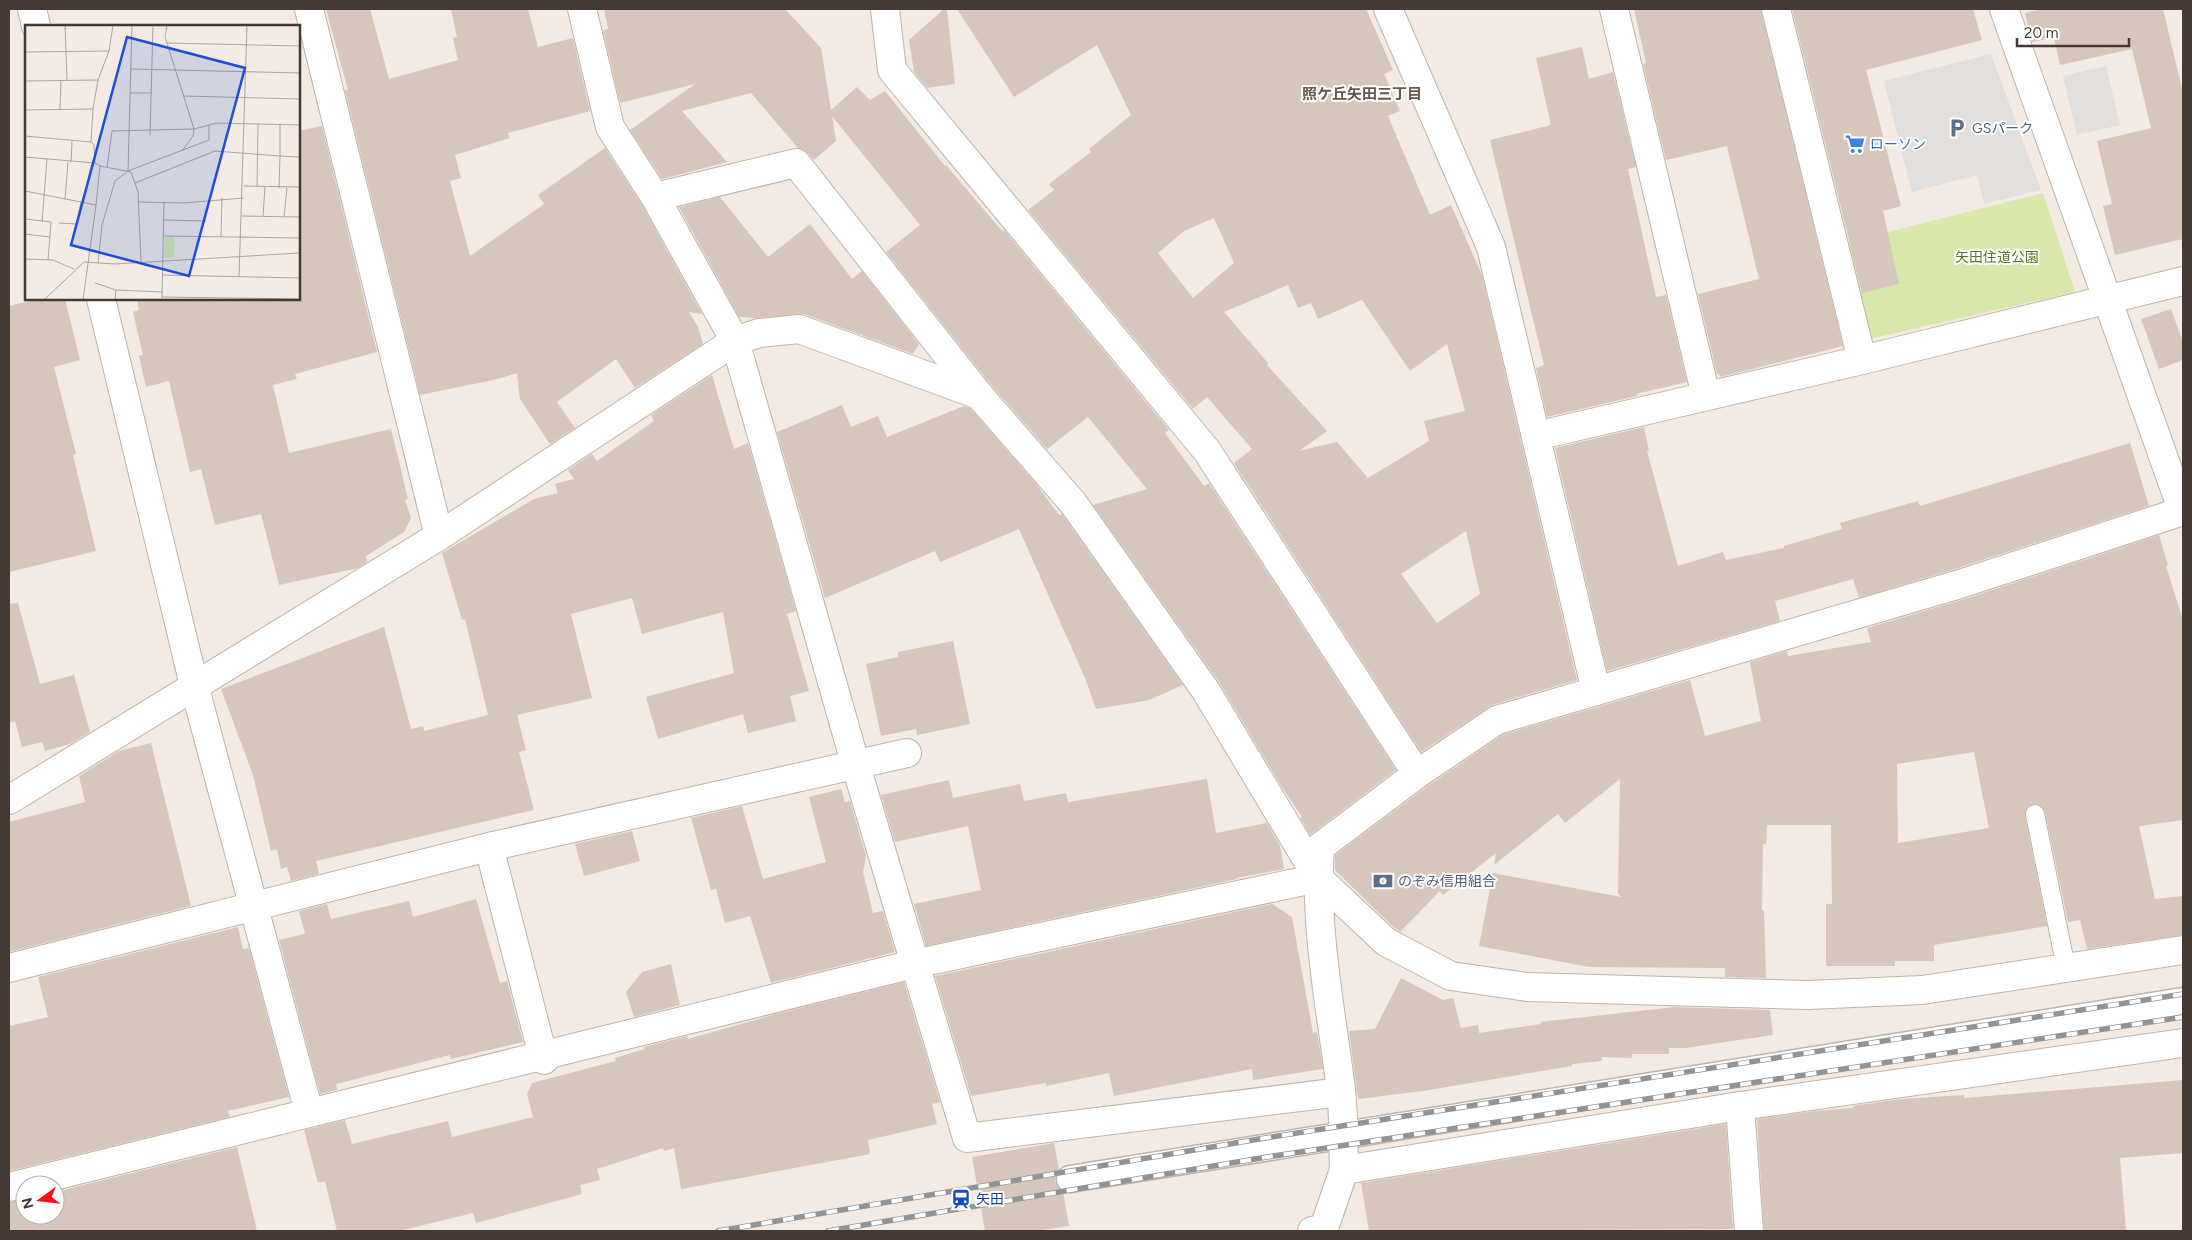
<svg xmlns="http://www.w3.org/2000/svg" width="2192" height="1240" font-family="Figtree,'Noto Sans JP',sans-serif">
	<rect width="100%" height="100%" fill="#f2eae3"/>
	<path fill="#d8e8aa" d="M2043,193L2075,292L1869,339L1844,243Z"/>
	<g fill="#e2dedc">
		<path d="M1991,54L2041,190L1984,204L1977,175L1912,192L1884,81Z"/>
		<path d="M2106,66L2120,125L2077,135L2063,76Z"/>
	</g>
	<g fill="#d7c6bb" fill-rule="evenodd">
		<path d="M326,9H370L389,79L458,60L453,38L457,37L451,9H528L538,47L573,38L590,111L508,133L510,138L455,155L461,178L450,181L470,256L544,204L538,195L605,148L642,205L702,314L689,312L698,327L703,344L635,388L616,359L557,402L575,428L550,444L520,399L517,373L498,379L420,395L345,90H348Z"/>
		<path d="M604,9H785L821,48L831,110L857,87L870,100L885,91L945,166L946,165L1002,231L1004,230L1169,430L1165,433L1204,486L1209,483L1396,770L1310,835L1300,817H1302L1280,784L1219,682L1093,505L1147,489L1088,417L1047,449L991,385L886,252L920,225L832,116L836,141L814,160L808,153L798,148L751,93L682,111L727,162L662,179L630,130L695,84L620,103L603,30L608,29Z"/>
		<path d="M944,9H947L955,84L927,88L914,72L909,40Z"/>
		<path d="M957,9H1366L1393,70L1384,74L1400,111L1388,116L1430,215L1451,205L1482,275L1577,680L1492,705L1421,752L1234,463L1252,449L1207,397L1193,409L1028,210L1054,190L1049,184L1091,152L1089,149L1131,115L1097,45L1014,97ZM1214,218L1234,263L1193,298L1158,253L1184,231ZM1288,285L1298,308L1311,303L1318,319L1362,300L1410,371L1447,344L1465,411L1424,421L1429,441L1368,478L1337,442L1299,451L1327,431L1267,365L1268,363L1224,312ZM1466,531L1480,594L1437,623L1401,574Z"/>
		<path d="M1634,9H1761L1843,346L1720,377L1719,374H1717L1698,294L1759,279L1727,146L1666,160L1643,64L1646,63Z"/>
		<path d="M1792,9H1973L1982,40L1866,70L1901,206L1883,211L1899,284L1862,293Z"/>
		<path d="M2042,9H2163L2183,93V239L2115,255L2103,206L2112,204L2097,141L2151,128L2132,49L2060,65L2054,38L2032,42L2025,13Z"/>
		<path d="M1582,47L1589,79L1613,72L1636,167L1628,169L1656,297L1666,295L1687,382L1636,394L1637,396L1547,417L1536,368L1544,365L1490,140L1551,125L1536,58Z"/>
		<path d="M322,126L377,352L295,374L297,379L273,385L289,453L391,429L408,499L405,500L411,518L404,532L366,556L367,562L358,568L279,585L261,514L215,525L201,469L190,472L169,381L146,387L139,356L143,355L133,312L139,310L137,299H299V131Z"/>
		<path d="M720,197L768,257L810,224L852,279L862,271L919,344L913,354L804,314L756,318L739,317L679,207Z"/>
		<path d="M37,299H65L80,360L54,367L76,454L73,455L96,551L9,572V306Z"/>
		<path d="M2171,309L2183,342V360L2159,369L2141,319Z"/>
		<path d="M712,375L734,449L748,443L796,611L787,614L809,691L790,696L796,721L748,733L743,714L658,739L646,697L734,673L723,612L642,634L632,598L571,614L592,698L517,715L526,750L519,752L534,810L316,861L319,874L291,881L287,867L281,869L277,849L271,851L253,775L221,689L384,627L411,729L423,726L424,731L488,715L465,619L462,620L442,553L534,499L558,493L555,484L574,479L568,470L592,454L597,461L654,421L651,415Z"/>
		<path d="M842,405L851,427L878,416L887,437L964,406L970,408L1036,484L1059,515L1062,514L1183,685L1149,700L1096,709L1085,678L1019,529L940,562L935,551L825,598L777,432Z"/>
		<path d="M1644,427L1649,451H1647L1678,566L1723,552L1726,560L1784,548V546L1842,529L1840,523L1918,501L1920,506L2130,443L2149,506L1955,569L1859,598L1853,579L1775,601L1780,621L1607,671L1555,448Z"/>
		<path d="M2159,535L2168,565L2166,566L2183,620V820L2139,826L2155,899L2183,896V935L2087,949L2080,920L2068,922L2045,812L2038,804L2028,806L2025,816L2047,926L1934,945V961H1895V966H1826V904H1832L1831,825H1767L1766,844H1763L1762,910H1764L1766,978L1725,977V968L1589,967L1479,946L1493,873L1621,897L1618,893L1620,779L1565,823L1558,814L1494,865L1496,853L1443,895L1440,891L1400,932L1391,925L1335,870V855L1426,787L1504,734L1690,680L1705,736L1761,721L1750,662L1787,651L1788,656L1871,642L1867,628L1965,599ZM1974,752L1989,828L1898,843L1897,764Z"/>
		<path d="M18,603L40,684L74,675L90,732L70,744L45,751L42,742L22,747L15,721L9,723V604Z"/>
		<path d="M953,641L970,724L917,735L916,729L881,736L866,664L898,657V652Z"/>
		<path d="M151,743L191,906L9,952V822L85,802L79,776L119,751Z"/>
		<path d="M1207,779L1216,833L1267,823L1280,846L1284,869L1236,878L1237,879L926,946L914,904L981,890L968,826L895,842L881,795L949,780L953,798L1020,784L1024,801L1066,793L1068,802Z"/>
		<path d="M841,789L845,802L850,801L866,856L863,872L873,913L883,911L895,952L771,983L750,916L725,923L716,889L711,890L691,818L742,806L763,879L826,862L809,797Z"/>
		<path d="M632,831L640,861L584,876L575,844Z"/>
		<path d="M476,899L500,983L507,981L523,1042L451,1059L450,1055L336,1084L337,1090L320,1094L279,940L305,934L299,911L327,904L331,919L409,901L413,917Z"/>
		<path d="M1272,904L1292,917L1313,1033L1317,1032L1323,1069L1253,1080L1252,1069L1114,1096L1109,1073L1046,1086V1083L971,1096L935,976Z"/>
		<path d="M238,927L243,949L249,948L289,1097L228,1111L230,1117L9,1171V1026L48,1017L38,977Z"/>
		<path d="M671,964L680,1005L634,1017L626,992L642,972Z"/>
		<path d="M1401,978L1443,1000L1453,998L1461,1028L1478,1025L1479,1033L1541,1024L1540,1022L1675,1007L1770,1010L1773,1035L1685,1048H1669V1054H1632V1058L1602,1057V1061L1572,1064V1066L1423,1091L1358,1099L1349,1031L1375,1029Z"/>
		<path d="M904,982L940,1102L932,1104L937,1124L868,1140L870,1154L681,1189L674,1148L664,1151L663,1148L597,1169L600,1180L580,1185L582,1194L476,1223L473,1213L399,1231H337L325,1181L318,1183L304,1130L345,1120L352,1144L448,1121L452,1137L533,1117L527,1094L532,1083L616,1061L615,1058L645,1049L644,1047L687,1036L688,1039L780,1013Z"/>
		<path d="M2183,1080V1153L2120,1158L2126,1231H1764L1757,1119L1815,1111L1853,1108V1106L1900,1099L1964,1095V1098Z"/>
		<path d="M1726,1124L1733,1229L1369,1231L1361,1183Z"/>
		<path d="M1054,1143L1059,1170L1056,1174L1055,1182L1063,1192L1069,1226L1035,1231H985L972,1157Z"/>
		<path d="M237,1147L257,1231H9V1202L25,1199V1215H55V1192Z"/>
	</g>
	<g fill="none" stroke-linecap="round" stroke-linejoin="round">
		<defs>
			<path id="service" d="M2035,814L2066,968"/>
			<path id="pedestrian" d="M1070,1179L2183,1001"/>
			<g id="minor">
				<path d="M309,9L439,536"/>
				<path d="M582,9L610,127L655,197L735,341L856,766L967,1138L1341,1092"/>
				<path d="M885,9L892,70L1207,451L1417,774"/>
				<path d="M1388,9L1491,247L1596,691"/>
				<path d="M1614,9L1706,396"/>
				<path d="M1776,9L1862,360"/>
				<path d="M655,197L796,163L979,395L1073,503L1206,691L1318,878L1386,942L1451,976L1527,987L1808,995L1922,990L2183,950"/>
				<path d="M1536,436L1862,360L2183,281"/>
				<path d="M9,800L439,536L735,341L759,333L799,329L979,395"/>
				<path d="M489,847L544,1060"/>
				<path d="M9,968L489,847L907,753"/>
				<path d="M1740,1106L1344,1170C1343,1143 1344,1116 1341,1090C1331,1009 1314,928 1320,847L1417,774L1497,720L1960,584L2183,511"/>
				<path d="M9,1187L914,964L1318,878"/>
				<path d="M1312,1231L1324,1228L1344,1170"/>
				<path d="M1749,1231L1740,1106L2183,1043"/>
			</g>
			<g id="tertiary">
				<path d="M32,9L36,26"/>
				<path d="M2004,9L2183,512"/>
				<path d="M101,299L194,685L309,1112"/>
			</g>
		</defs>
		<use href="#service" stroke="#c0b3a8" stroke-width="20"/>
		<use href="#pedestrian" stroke="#c0b3a8" stroke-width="29"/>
		<use href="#minor" stroke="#c0b3a8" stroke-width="30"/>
		<use href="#tertiary" stroke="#c0b3a8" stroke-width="30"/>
		<use href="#service" stroke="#fff" stroke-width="18"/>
		<use href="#pedestrian" stroke="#fff" stroke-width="26"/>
		<use href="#minor" stroke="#fff" stroke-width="28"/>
		<use href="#tertiary" stroke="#fff" stroke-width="28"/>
		<defs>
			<g id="rail">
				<path d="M718,1231L1259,1139L2183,994"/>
				<path d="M828,1231L1261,1158L2183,1017"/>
			</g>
		</defs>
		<use href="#rail" stroke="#939393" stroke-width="5.5"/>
		<use href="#rail" stroke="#fff" stroke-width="4" stroke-dasharray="11" stroke-linecap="butt"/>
	</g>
	<defs>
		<symbol id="parking-bare" viewBox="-9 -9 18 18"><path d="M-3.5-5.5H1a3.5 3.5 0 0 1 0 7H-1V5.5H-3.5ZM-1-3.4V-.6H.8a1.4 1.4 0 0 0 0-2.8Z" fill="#5c6f8a" stroke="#fff" stroke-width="2.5" paint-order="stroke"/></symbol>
		<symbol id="supermarket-bare" viewBox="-9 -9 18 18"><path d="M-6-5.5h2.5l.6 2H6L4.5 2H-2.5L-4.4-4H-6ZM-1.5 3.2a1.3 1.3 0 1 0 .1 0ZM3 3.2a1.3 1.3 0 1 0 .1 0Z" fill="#3f7fe0" stroke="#fff" stroke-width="2.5" paint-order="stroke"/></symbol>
		<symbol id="bank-bare" viewBox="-9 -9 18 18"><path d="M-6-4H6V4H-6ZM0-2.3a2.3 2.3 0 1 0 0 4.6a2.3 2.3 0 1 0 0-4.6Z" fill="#5c6f8a" stroke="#fff" stroke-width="2.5" paint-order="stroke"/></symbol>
		<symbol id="station-bare" viewBox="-9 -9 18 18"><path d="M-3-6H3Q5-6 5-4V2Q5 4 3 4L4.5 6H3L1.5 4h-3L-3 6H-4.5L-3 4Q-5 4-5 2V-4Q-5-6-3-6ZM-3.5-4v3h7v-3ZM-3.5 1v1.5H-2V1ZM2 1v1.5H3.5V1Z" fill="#1a4fb4" stroke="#fff" stroke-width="2.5" paint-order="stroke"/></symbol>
	</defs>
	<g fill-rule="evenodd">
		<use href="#parking-bare" x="1943" y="114" width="28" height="28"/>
		<use href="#supermarket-bare" x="1841" y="130" width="28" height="28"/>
		<use href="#bank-bare" x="1369" y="867" width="28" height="28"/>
		<use href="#station-bare" x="947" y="1185" width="28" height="28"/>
	</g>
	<g text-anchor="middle" stroke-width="4" stroke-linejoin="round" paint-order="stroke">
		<g font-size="14" fill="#4e5e75" stroke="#fff" text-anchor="start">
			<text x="1972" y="133">GSパーク</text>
			<text x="1398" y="886">のぞみ信用組合</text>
		</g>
		<g font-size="14" fill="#366cbe" stroke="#fff" text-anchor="start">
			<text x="1870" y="149">ローソン</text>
		</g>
		<g font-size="14" fill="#547626" stroke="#fff">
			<text x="1997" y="262">矢田住道公園</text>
		</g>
		<g font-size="14" fill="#164399" stroke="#fff" text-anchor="start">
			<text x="976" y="1204">矢田</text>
		</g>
		<g font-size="15" font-weight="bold" fill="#67564a" stroke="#fff">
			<text x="1362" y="99">照ケ丘矢田三丁目</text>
		</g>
	</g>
	<g transform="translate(25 25)">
		<rect width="275" height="275" fill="#f2eae3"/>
		<path d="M140,212H150L149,232L139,233Z" fill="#d8e8aa"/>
		<path fill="none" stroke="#aca49d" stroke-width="1" d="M40,0L42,55M142,0L140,12L169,104L168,111L157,126M142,18L275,21M0,27L84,26M106,44L275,48M0,56L73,55M105,68H127M158,71L275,74M35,84L36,55M0,85L68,84M255,100V131L275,132M125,110L128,0M0,111L66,117M0,132L70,138M46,137L47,116M75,141L70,138L69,120L66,117L68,84L73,55L84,26L88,0M82,143L87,106L169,104L192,98L275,100M103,146L107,0M110,158L190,126L255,131L254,163M219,161L275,162M232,162L233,99M0,166L71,180L58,275M40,174L43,137M114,177L158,178L219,173M71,180L75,141L106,147L113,167L116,237M217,191L275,192M238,191L240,162M259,192L262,163M0,194L26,197L23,235M139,195L181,196M17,197L22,134M34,198L52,199M50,205L56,177M0,209L25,212M138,211L275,213M196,212L197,173M0,234L28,235L49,244M73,238L77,200L90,156L103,146L184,115V100M137,250L275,253M214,252L222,0M70,258L91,265L90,275M91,265L137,267M137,272L275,274M137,273L139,178M19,275L59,237L90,239L275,228"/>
		<path fill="#1d4ed8" fill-opacity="0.15" stroke="#1d4ed8" stroke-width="2.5" d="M102,12L220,43L164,251L46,220Z"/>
		<rect width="275" height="275" fill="none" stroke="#443a33" stroke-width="2.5"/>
	</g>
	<rect width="2192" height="1240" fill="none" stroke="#443a33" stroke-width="20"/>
	<g transform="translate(40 1200) rotate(255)"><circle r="24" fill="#ffffff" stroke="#b4b0ad"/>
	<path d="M0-4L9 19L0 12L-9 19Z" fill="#ff0d18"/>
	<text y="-8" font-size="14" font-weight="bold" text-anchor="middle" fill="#443a33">N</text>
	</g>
	<path d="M2017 38v8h112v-8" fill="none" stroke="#443a33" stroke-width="2.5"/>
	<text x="2024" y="38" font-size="15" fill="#443a33" stroke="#ffffff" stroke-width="4" paint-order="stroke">20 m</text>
</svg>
